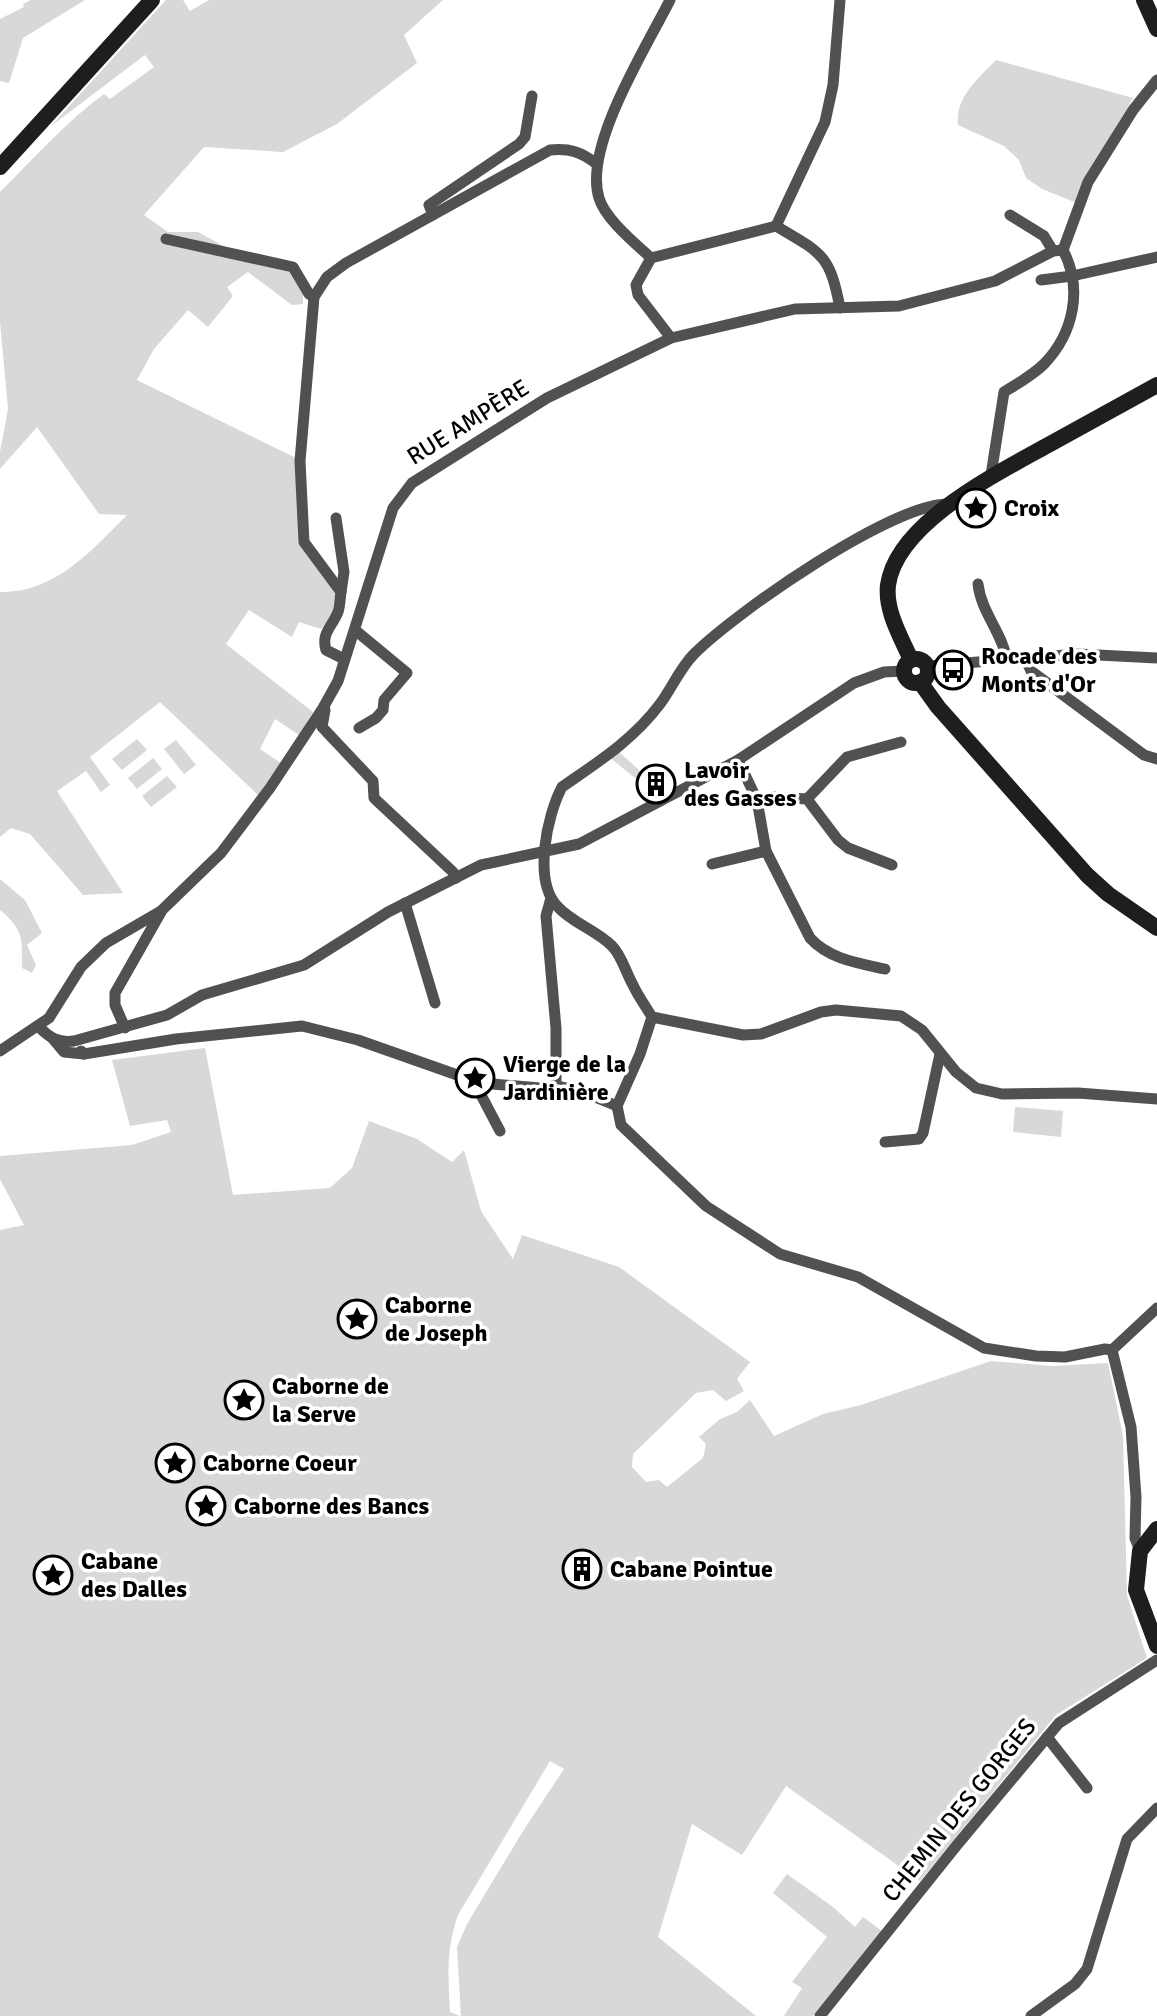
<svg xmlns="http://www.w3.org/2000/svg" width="1157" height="2016" font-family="Signika,sans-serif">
	<rect width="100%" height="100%" fill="#fff"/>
	<g fill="#d8d8d8">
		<path d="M31,0H85L23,38L9,83L0,81V19L24,7L23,4Z"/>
		<path d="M166,0H183L190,11L209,0H443L404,35L417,63L337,124L283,152L204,147L144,215L168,232H198L251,261L291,270L303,292V304L292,305L248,272L227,287L233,296L208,327L188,310L154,349L137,380L296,458L299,541L336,592L332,614L321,629L299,622L292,637L249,610L226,644L313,712L299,735L275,719L260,749L281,763L258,795L160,702L90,757L110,785L101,792L86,771L57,791L123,893L83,895L30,834L11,828L0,837V592C55,593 91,551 127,515L99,514L37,427L0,469V452L8,409L0,322V192C34,158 66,122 104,94L110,99L154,67L145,55L51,126Z"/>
		<path d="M996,60L1133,98L1095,162L1077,203L1042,189L1026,178L1019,160L1004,146L958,125C955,97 978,79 996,60Z"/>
		<path d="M137,739L147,750L122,770L112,759Z"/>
		<path d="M176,740L196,765L184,774L164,749Z"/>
		<path d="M618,751L650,780L645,786L609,757Z"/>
		<path d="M153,758L162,769L137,789L128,778Z"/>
		<path d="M167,776L177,787L151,807L142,796Z"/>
		<path d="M0,879L25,900L42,933L27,945L36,965L32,973L22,968C22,938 24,930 0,910Z"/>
		<path d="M205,1048L233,1195L330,1188L352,1168L369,1121L417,1139L452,1162L464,1150L481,1211L513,1259L522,1235L619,1267L750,1362L737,1379L744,1391L726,1401L713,1390L696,1393L633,1454L632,1467L646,1482L659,1480L667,1487L703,1458L706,1444L699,1437L720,1419L737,1412L750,1400L774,1436L823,1414L861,1405L991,1361L1052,1366L1108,1363L1123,1436L1127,1595L1147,1658L1056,1715L920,1881L786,1786L742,1855L692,1824L658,1937L756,2016H461L457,1947L467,1924L523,1831L564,1769L550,1761L458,1915C446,1949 448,1976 450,2012L460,2016H0V1230L24,1225L0,1179V1156L132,1145L171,1132L167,1120L130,1126L112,1060Z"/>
		<path d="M1015,1107L1063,1111L1061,1137L1013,1132Z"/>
		<path d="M787,1874L833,1907L855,1927L863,1917L882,1931L838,1989L813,2016H784L802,1988L792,1982L827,1937L773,1893Z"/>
	</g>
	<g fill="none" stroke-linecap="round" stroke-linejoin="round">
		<g stroke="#515151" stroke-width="11">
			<path d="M433,215L429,205L519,144L525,137L532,96"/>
			<path d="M1010,215L1044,236L1053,251"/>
			<path d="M776,226L825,122L833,85L840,0"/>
			<path d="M776,226C822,253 830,255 840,308"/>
			<path d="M166,239L293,267L309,294L314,297"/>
			<path d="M1063,250L1088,182L1133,110L1157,80"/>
			<path d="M651,258C636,244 605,219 599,198C583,147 646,48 670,0"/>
			<path d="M1041,280L1072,276L1157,257"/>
			<path d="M671,338L638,295L636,285L651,258L776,226"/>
			<path d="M991,475L1004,392C1017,384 1033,375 1044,364C1074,333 1083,288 1063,250"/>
			<path d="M336,518L344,572L341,592"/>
			<path d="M978,584C981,612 1002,632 1007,660"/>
			<path d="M355,630L407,673L384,700L383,710L376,718L359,728"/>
			<path d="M1025,658L1031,671L1144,755L1157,759"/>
			<path d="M344,659L326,650C321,633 332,627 338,612C340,606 340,598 341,592L304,542L300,461L314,297L327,277L346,263L550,150C570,148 581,152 597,164"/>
			<path d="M928,666L1078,654L1157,658"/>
			<path d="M325,710L322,727L373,781L374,798L453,872L456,878"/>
			<path d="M738,760L757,800L766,851L810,938C829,959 858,963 885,969"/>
			<path d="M807,799L847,757L901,742"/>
			<path d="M757,800L774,797L807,799L838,840L848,848L892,865"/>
			<path d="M712,864L766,851"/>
			<path d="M551,898L546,916L556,1028V1086"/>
			<path d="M405,903L435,1003"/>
			<path d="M652,1017L743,1035L761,1034L821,1012L836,1010L901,1016L922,1030L956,1072L976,1088L1002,1094L1078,1093L1157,1099"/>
			<path d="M39,1027C50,1038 58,1043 74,1041L167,1015L202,995L304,965L388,912L481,865L579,844L738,760L854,683L884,672L904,671"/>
			<path d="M125,1028L115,1005V993L161,912"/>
			<path d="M53,1039L64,1052L84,1054L81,1051"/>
			<path d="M0,1051L49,1018L81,967L106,943L161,911L221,853L270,788L323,708L338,681L393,508L412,483L547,398L671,338L795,309L899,306L995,281L1053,251L1063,250"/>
			<path d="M84,1054L176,1039L302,1026L358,1040L480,1083L552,1089L556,1086L580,1091L617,1106"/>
			<path d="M480,1083V1093L500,1131"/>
			<path d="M617,1106L640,1054L652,1017C646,1007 638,996 633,985C626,973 622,956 612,946C596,930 572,923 557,906C533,880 547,815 562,787C598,762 633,740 660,704C672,688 680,668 694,654C736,612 894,502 950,504"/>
			<path d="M617,1106L621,1125L706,1206L780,1254L858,1277L984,1348L1036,1356L1065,1357L1105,1349L1112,1350L1131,1427L1136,1497L1135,1538L1140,1551"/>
			<path d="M885,1142L919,1139L923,1133L940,1054"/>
			<path d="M1112,1350L1157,1308"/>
			<path d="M1047,1737L1087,1788"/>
			<path d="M820,2016L957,1845L1059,1723L1157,1660"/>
			<path d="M1031,2016L1075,1984L1087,1969L1127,1839L1157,1808"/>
		</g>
		<g stroke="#1e1e1e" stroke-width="16">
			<path d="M1144,0L1157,29"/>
			<path d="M0,167L152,0"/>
			<circle cx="916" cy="671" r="12"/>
			<path d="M911,660C901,637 885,611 888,585C897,522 1000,472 1050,444C1085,425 1121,405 1157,385"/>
			<path d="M920,682L938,707L1087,875L1108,894L1157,928"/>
			<path d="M1157,1529L1140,1551L1136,1590L1157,1646"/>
		</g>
	</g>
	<defs>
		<symbol id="sight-ring" viewBox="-11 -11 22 22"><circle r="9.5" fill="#fff" stroke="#000" stroke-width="1.5"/><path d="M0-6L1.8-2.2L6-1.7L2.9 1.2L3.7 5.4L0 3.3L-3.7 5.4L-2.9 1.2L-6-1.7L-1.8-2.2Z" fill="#000"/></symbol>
		<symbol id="bus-ring" viewBox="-11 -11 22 22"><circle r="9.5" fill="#fff" stroke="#000" stroke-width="1.5"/><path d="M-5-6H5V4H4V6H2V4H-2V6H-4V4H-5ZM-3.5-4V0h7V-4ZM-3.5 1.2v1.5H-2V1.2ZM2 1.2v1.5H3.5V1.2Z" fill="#000"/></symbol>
		<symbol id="building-ring" viewBox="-11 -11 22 22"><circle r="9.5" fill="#fff" stroke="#000" stroke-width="1.5"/><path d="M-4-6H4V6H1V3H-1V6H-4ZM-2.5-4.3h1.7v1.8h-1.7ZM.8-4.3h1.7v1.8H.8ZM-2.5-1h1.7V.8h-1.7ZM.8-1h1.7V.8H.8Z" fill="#000"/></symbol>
	</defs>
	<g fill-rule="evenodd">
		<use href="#sight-ring" x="954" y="486" width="44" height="44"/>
		<use href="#bus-ring" x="931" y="648" width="44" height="44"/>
		<use href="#building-ring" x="634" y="762" width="44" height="44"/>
		<use href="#sight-ring" x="453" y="1056" width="44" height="44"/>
		<use href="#sight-ring" x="335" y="1297" width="44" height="44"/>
		<use href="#sight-ring" x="222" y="1378" width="44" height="44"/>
		<use href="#sight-ring" x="153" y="1441" width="44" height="44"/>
		<use href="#sight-ring" x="184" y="1484" width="44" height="44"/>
		<use href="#building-ring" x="560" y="1547" width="44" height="44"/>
		<use href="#sight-ring" x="31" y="1553" width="44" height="44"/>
	</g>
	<g text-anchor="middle" stroke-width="7" stroke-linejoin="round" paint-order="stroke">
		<g font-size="24" fill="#000" stroke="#fff">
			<text transform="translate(468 422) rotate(-32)" y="8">RUE AMPÈRE</text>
			<text transform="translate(959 1810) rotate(-51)" y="8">CHEMIN DES GORGES</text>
		</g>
		<g font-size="24" font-weight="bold" fill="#000" stroke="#fff" text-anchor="start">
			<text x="1004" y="516">Croix</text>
			<text x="981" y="664">Rocade des<tspan x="981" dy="28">Monts d'Or</tspan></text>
			<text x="684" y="778">Lavoir<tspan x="684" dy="28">des Gasses</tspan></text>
			<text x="503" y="1072">Vierge de la<tspan x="503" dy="28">Jardinière</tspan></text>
			<text x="385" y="1313">Caborne<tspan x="385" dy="28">de Joseph</tspan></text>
			<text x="272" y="1394">Caborne de<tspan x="272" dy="28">la Serve</tspan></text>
			<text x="203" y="1471">Caborne Coeur</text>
			<text x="234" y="1514">Caborne des Bancs</text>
			<text x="81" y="1569">Cabane<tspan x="81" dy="28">des Dalles</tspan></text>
			<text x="610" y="1577">Cabane Pointue</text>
		</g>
	</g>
</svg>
